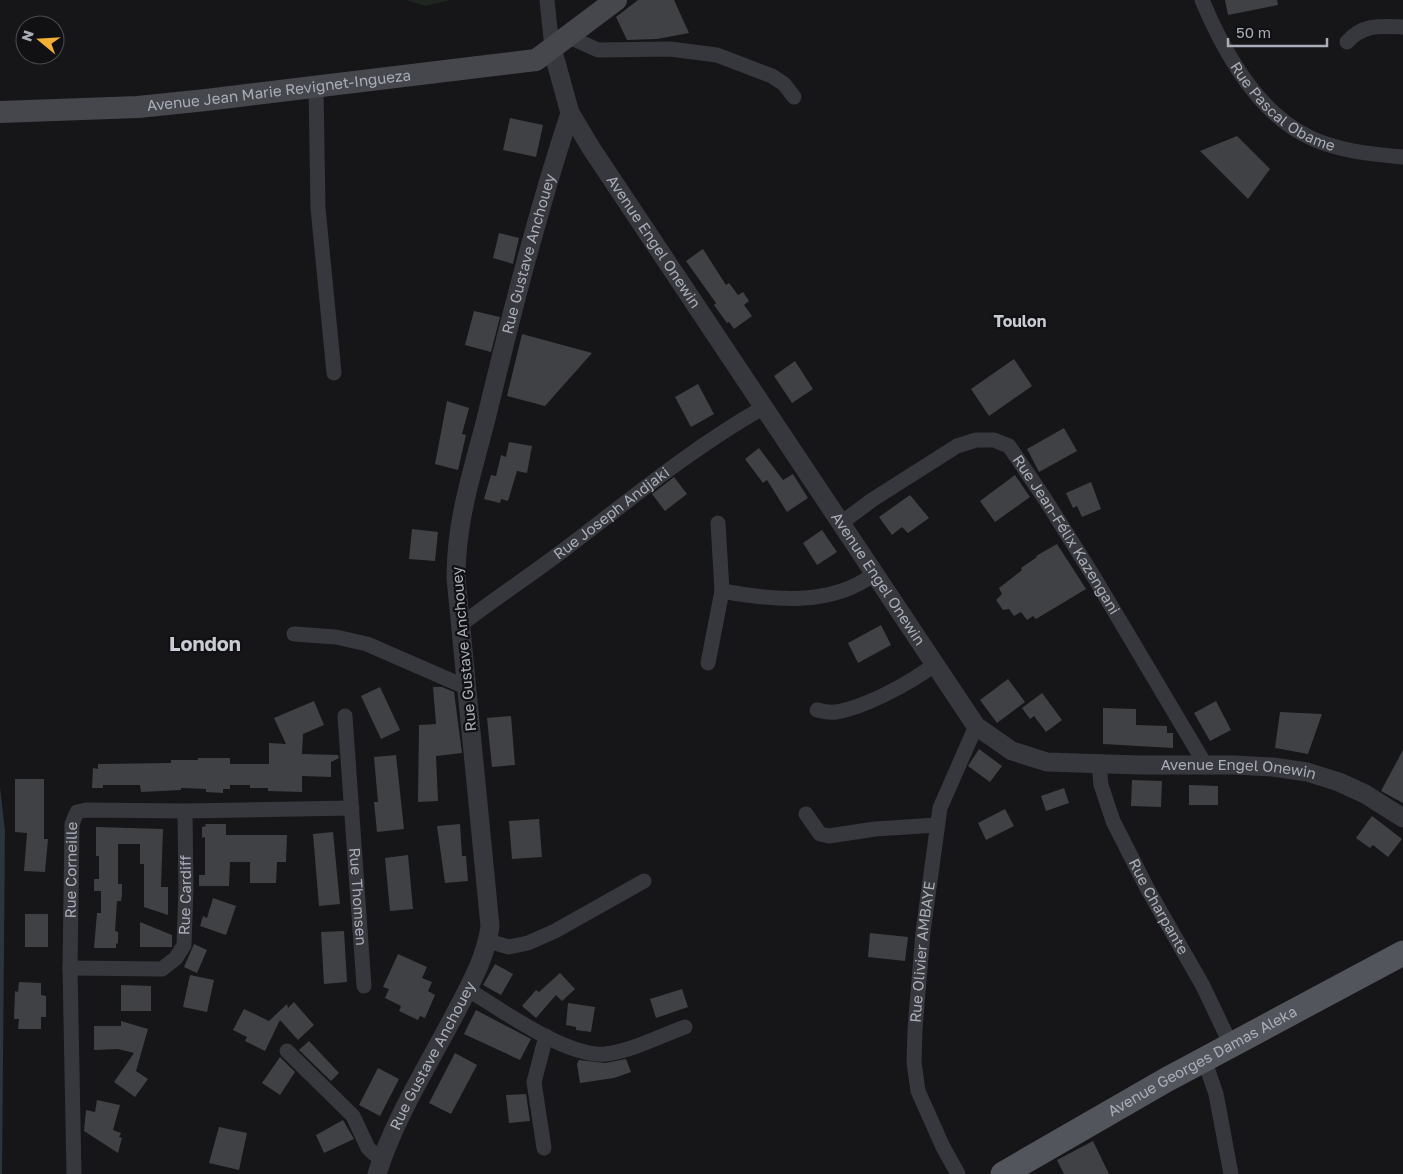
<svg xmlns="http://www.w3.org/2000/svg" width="1403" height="1174" font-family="'Golos Text',sans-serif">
	<rect width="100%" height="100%" fill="#161618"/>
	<path fill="#1e261f" d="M406,0H451L425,6Z"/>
	<path fill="#2c353c" d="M0,787L5,831L2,1174H0Z"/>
	<g fill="#404145">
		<path d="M638,0H674L689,33L657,39L627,40L616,17Z"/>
		<path d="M1225,0H1277L1278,5L1228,15Z"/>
		<path d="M510,118L543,125L536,157L503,150Z"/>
		<path d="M1237,136L1270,169L1248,199L1200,151Z"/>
		<path d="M499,233L519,238L513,264L493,258Z"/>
		<path d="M703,249L726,285L729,283L738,295L743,292L749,301L744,305L752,316L734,329L729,322L727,323L714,305L716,303L686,261Z"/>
		<path d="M474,311L500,317L491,352L465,345Z"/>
		<path d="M522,334L592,353L545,406L507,396Z"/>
		<path d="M1014,359L1032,386L989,416L971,389Z"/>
		<path d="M795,361L813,389L792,403L774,376Z"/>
		<path d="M698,384L714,414L691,427L675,397Z"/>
		<path d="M447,401L469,408L462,434L466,435L458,470L435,464Z"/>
		<path d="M1064,428L1077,451L1039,472L1027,449Z"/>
		<path d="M509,442L532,446L527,473L517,471L508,501L501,499L500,503L484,499L491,475L496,476L501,455L506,457Z"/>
		<path d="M759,448L783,480L793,474L808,498L787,512L767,480L763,483L745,459Z"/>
		<path d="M1015,475L1030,497L995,522L980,501Z"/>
		<path d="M674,477L687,494L665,511L652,494Z"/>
		<path d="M1091,482L1101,509L1082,517L1077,506L1073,508L1066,493Z"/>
		<path d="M910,495L929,518L908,533L902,527L892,535L879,517Z"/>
		<path d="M412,529L438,532L435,561L409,559Z"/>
		<path d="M822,530L837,552L817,565L803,543Z"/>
		<path d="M1057,544L1086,589L1036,619L1033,616L1027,620L1021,612L1014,616L1009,609L1003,610L996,600L1002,594L999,588L1022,570L1021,568L1037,557L1036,556Z"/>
		<path d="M881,625L891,645L858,663L848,643Z"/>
		<path d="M1008,679L1025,702L997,723L980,700Z"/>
		<path d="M380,687L400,730L381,739L361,696Z"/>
		<path d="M433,687H442L454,692L462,753L436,756L438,801L418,802L419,725L436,724Z"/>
		<path d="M1042,693L1062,720L1046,732L1034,716L1030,719L1022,708Z"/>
		<path d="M314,701L324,725L303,734L302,754L338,755L339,758L331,762V777L302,776V792L268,791V788H250V785H230V789H223V793L206,792V789L181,788V790L141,792L140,785H103V788H92L93,768L98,769V764L171,763V760H198V758H230V764H269V743L286,744L274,718Z"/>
		<path d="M1216,701L1231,730L1210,741L1194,713Z"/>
		<path d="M1103,708L1136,709V725L1167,726V733H1173V748L1103,744Z"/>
		<path d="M1280,712L1322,714L1308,754L1275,748Z"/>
		<path d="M511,716L515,765L492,767L487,718Z"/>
		<path d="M979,749L1002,766L990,782L968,766Z"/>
		<path d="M1403,750V803L1381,791Z"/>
		<path d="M396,755L404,829L377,832L374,802H378L374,757Z"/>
		<path d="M15,779H44V839H48L45,872L24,871L27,833L15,832Z"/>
		<path d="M1132,780L1162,781L1161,807L1131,806Z"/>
		<path d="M1189,785L1218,786V805H1189Z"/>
		<path d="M1064,788L1069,803L1046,811L1041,796Z"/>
		<path d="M1005,809L1014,826L986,840L978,823Z"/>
		<path d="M1372,816L1402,839L1388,857L1373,845L1370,848L1356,838Z"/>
		<path d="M539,819L542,857L512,859L509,821Z"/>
		<path d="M205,824H226V835H287L286,862H277L276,883H250V862H230L229,886H199V875H205V837L202,838V827L206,826Z"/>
		<path d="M460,824L462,856H466L468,881L445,883L437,826Z"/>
		<path d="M96,827L163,829L161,887H168V915L144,907V864H140V844H118V884H122V895L121,901H117L115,931L118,932V944L116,943V948H94L97,913H101V891H94V879H99V856H96Z"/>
		<path d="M333,832L340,904L319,906L313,834Z"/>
		<path d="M408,855L413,909L390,911L385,858Z"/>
		<path d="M213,898L236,906L226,935L200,926L203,916L207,918Z"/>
		<rect x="25" y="914" width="23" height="33"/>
		<path d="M140,922L172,935V947H140Z"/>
		<path d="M344,931L347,982L324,984L321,932Z"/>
		<path d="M870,933L908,937L905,961L868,957Z"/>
		<path d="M194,944L207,950L197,973L184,967Z"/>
		<path d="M398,954L427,967L422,978L432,982L428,991L435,995L425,1018L420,1016L418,1020L399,1011L401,1006L385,998L389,989L383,987Z"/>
		<path d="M495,964L513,974L501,995L483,985Z"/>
		<path d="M560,973L575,989L562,1001L556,995L536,1018L522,1006L536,990L539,992Z"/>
		<path d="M190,975L214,980L207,1012L183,1007Z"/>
		<path d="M19,982L41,983V995L46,996V1017H41V1029H18L19,1019H14L15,991L18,992Z"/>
		<path d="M121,985L151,986V1011H121Z"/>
		<path d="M682,989L688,1007L656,1018L650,999Z"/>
		<path d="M294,1002L314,1025L298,1040L280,1020L265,1051L245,1041L247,1037L233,1030L244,1009L269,1021L287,1004L288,1008Z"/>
		<path d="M568,1003L595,1007L591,1032L576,1030V1027L566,1025Z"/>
		<path d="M476,1010L531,1039L520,1060L464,1034Z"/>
		<path d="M121,1021L148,1029L136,1071L148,1079L135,1097L114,1082L134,1053L118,1049L94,1050V1026H121Z"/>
		<path d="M309,1041L339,1073L331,1081L299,1050Z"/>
		<path d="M455,1053L477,1065L451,1114L429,1103Z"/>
		<path d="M280,1057L295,1072L280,1095L262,1083Z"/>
		<path d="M626,1059L631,1072L614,1078L580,1083L577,1064L579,1060L605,1063Z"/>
		<path d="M378,1068L399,1079L380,1116L359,1105Z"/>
		<path d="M526,1094L530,1121L509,1123L506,1095Z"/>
		<path d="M97,1100L120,1105L113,1130L121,1133L119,1137L122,1138L118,1153L84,1131L86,1110L95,1112Z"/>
		<path d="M343,1120L354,1139L324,1153L316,1135Z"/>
		<path d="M219,1127L247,1133L239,1170L209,1163Z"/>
		<path d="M1093,1141L1109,1174H1064L1057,1160Z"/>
	</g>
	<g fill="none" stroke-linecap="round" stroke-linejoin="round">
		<g stroke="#37383d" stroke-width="15">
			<path d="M547,0L552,48"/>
			<path id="s1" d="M1202,0C1223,50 1256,111 1307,136C1336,151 1371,154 1403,157"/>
			<path d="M567,36L598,50L670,49L717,55L772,76L784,84L794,97"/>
			<path d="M1347,42C1363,24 1380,26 1403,27"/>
			<path d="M316,86L318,208L334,373"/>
			<path d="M718,523L722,591C772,600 831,607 874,574"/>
			<path id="s2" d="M841,523L872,500L957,446L976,440H994L1009,446L1045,499L1094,577L1205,764"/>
			<path id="s3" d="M462,624C497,597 534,573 569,546C632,498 695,446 764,407"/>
			<path d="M294,634L336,637L367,644L468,688"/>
			<path d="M708,663L722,591"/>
			<path d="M817,710C823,711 830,713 836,712C866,707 910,683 934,665"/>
			<path id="s4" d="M345,716L364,986"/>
			<path id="s5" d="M1099,764L1101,785L1113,821L1147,888L1203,986L1231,1045"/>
			<path d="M806,814L820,834L829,836L875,829L937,825"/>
			<path d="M488,941L509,947L528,943L555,931L644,881"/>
			<path id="s6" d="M70,968L162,969L176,958L184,945L186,888L185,811"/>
			<path d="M467,989C502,1010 566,1057 605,1054C632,1051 660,1036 685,1027"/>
			<path d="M287,1051L353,1116L368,1148L381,1160"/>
			<path d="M1204,1059L1216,1094L1231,1174"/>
			<path d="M544,1148L534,1082L546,1036"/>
			<path id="s7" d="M74,1174L70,968L72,824L77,812L86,810L185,811L352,808"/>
			<path id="s8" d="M958,1174L943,1147L918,1091L914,1062L915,1029L923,932L940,808L976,726"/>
		</g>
		<g stroke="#37383d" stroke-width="19">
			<path id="s9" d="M552,48L570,113L591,148L976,726L1012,751L1047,762L1141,765H1234L1273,767L1307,772L1339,782L1365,794L1403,818"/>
			<path id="s10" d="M377,1174C394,1119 430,1062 457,1010C471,983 486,957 490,926L456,578C456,520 472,474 486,419C511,316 537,213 570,113"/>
		</g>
		<path stroke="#45474d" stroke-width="22" id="s11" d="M0,112L138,107L206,100L536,60L616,0"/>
		<path stroke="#53555c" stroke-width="25" id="s12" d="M1003,1174L1166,1080L1403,953"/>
	</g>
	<g text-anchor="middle" stroke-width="4.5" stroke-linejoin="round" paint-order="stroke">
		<g font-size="15" fill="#a8adb8" stroke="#111113">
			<text dy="5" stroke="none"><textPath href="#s11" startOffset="280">Avenue Jean Marie Revignet-Ingueza</textPath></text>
			<text dy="5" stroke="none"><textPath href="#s1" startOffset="138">Rue Pascal Obame</textPath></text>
			<text dy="5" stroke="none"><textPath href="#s9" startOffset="221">Avenue Engel Onewin</textPath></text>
			<text dy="5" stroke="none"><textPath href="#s10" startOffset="956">Rue Gustave Anchouey</textPath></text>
			<text dy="5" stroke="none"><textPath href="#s3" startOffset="186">Rue Joseph Andjaki</textPath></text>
			<text dy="5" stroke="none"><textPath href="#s2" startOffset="299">Rue Jean-Félix Kazengani</textPath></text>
			<text dy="5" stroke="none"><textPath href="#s9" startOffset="626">Avenue Engel Onewin</textPath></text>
			<text transform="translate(464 649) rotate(-95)" y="5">Rue Gustave Anchouey</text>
			<text dy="5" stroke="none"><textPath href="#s9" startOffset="1075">Avenue Engel Onewin</textPath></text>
			<text dy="5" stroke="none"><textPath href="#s7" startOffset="304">Rue Corneille</textPath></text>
			<text dy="5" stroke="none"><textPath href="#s6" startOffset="175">Rue Cardiff</textPath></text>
			<text dy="5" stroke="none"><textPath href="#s4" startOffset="181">Rue Thomsen</textPath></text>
			<text dy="5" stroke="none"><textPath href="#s5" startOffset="156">Rue Charpante</textPath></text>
			<text dy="5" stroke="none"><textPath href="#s8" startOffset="232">Rue Olivier AMBAYE</textPath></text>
			<text dy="5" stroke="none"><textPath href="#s10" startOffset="131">Rue Gustave Anchouey</textPath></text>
			<text dy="5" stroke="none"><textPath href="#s12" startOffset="229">Avenue Georges Damas Aleka</textPath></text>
		</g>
		<g font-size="16" font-weight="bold" fill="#c9ccd4" stroke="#111113">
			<text x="1020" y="327">Toulon</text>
		</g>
		<g font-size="20" font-weight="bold" fill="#c9ccd4" stroke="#111113">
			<text x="205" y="651">London</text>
		</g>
	</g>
	<g transform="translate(40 40) rotate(288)"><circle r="24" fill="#111113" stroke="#4d4f55"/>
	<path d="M0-4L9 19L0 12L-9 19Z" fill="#f2b134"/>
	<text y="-8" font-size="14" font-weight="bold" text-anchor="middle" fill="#a8adb8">N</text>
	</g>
	<path d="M1228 38v8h99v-8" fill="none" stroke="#a8adb8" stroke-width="2.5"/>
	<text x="1236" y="38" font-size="15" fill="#a8adb8" stroke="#111113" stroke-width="4" paint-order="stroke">50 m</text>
</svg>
